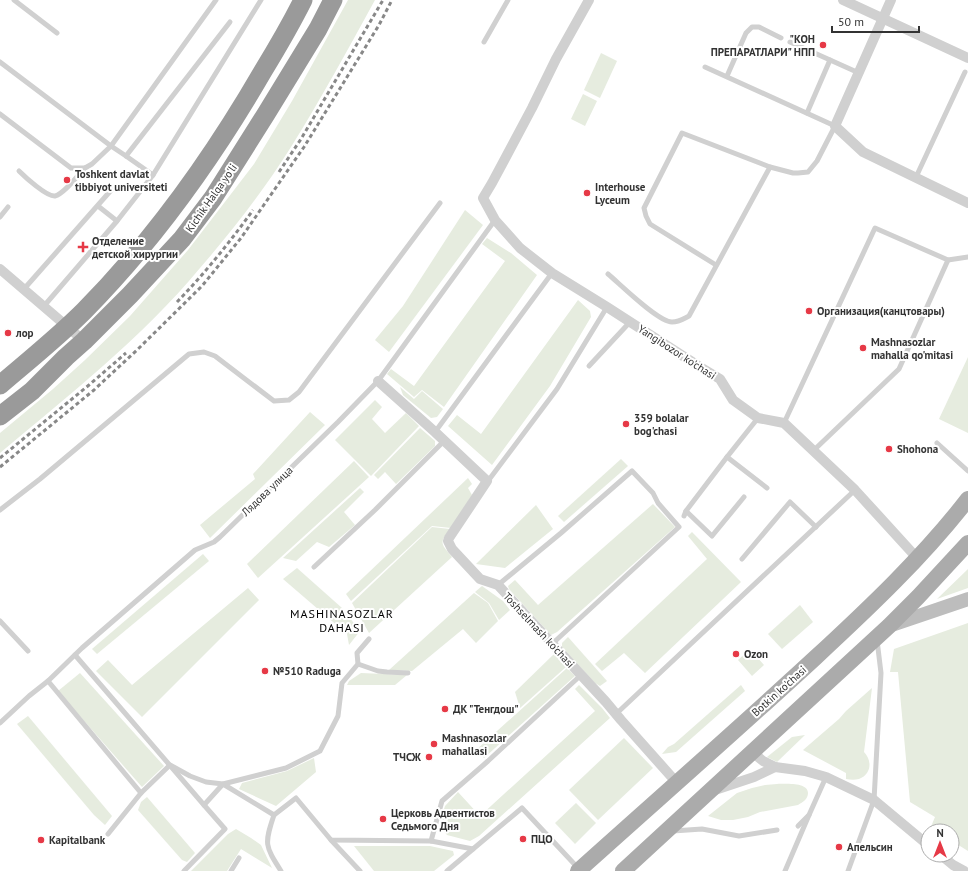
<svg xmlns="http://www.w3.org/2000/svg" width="968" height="871" font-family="'PT Sans',sans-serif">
	<rect width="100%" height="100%" fill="#fff"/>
	<g fill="#e6ecdf">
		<path d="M348,0H375C348,49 321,99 291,147C264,190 233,230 200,268C142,338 69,395 0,453V433L53,389L85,360L130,316L188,250L254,164L292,101Z"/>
		<path d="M601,53L617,61L600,98L584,90Z"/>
		<path d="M583,94L597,101L585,126L571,119Z"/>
		<path d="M465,210L483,225L389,352L375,340L403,306Z"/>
		<path d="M487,238L511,253L537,275L444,407L422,390L414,397L387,374L391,369L414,386L505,261L482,244Z"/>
		<path d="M578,300L590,311L591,317L550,386L492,465L448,426L457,415L481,434Z"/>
		<path d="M968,357V433L939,419Z"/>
		<path d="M400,387L414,399L422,391L443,409L437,417L431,418L403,395Z"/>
		<path d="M375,400L382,407L372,419L385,433L406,413L419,426L371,476L335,440Z"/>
		<path d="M310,412L325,425L210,538L200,525L255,479L253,474Z"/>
		<path d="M420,428L435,441V446L396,484L385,472L378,479L374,475Z"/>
		<path d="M621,459L628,466L564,522L558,516Z"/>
		<path d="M354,461L369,477L280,558L258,578L247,564Z"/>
		<path d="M468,478L472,484L468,488L472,495L451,528L432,526L351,601L346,594Z"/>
		<path d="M360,488L364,492L344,512L355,525L329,547L317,542L296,561L283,558Z"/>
		<path d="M653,504L675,527L557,632L551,635L509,589L508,586L515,580L538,605Z"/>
		<path d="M536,505L553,529L505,568L476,564Z"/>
		<path d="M432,527L450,529C438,544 442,544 452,557L369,633L352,603Z"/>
		<path d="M692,532L741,582L645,673L624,653L602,671L595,664L707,559L688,536Z"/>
		<path d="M203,554L209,561L97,654L92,649Z"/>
		<path d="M297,568L342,608L360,631L349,645L347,634L283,579Z"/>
		<path d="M968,569V588L937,599Z"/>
		<path d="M482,586L503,601L510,610L499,620L489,603L475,592Z"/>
		<path d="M248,588L259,600L142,717L96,671L108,660L132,685Z"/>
		<path d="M474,593L488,603L498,621L476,643L463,629L412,671L389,670Z"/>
		<path d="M800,605L813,622L782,649L768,634Z"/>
		<path d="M968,623V851L952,841V831H934L930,829L935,817L910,802L898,672H890L894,649Z"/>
		<path d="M568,637L607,681L600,686L595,683L562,647V643Z"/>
		<path d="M750,649L764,665L752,676L738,660Z"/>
		<path d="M554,654L566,667L520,708L515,692Z"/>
		<path d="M567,668L575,676L484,758L476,750Z"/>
		<path d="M80,673L164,766L142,787L58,691Z"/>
		<path d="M361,673L407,675L395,685H347L349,681Z"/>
		<path d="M579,685L602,708L610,718L479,836L470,841L447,835L442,829V815L445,806L458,792L480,816L595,711L575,689Z"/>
		<path d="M741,685L745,691L676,752L662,754L668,747L674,744Z"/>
		<path d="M872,688L864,752C872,760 872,774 859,779C855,780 851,780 846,779V773L803,750L839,719L846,711Z"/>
		<path d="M28,716L112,816L105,825L94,815L17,724Z"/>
		<path d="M805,735L777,762L767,757L792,737Z"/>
		<path d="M624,738L653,768L598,820L569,790Z"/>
		<path d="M314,758L316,772L276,806L239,789L242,783L287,771Z"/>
		<path d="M777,784C784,784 808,782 808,793C808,799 803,802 798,805L760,812L748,817L733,820H721L708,816L737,793L752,788L765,785Z"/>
		<path d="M147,797L195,853L187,862L182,860L138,810L141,802Z"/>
		<path d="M576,803L596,823L575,844L555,823Z"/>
		<path d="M236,829L251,838L261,845L272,868L241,849L227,871H191L228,834Z"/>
		<path d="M354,846H430L453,851L454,855L434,871H374Z"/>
	</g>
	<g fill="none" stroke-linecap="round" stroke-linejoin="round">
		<g stroke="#d0d0d0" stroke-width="5">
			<path d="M14,0L57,33"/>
			<path d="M484,42L508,0"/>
			<path d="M790,42L859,73"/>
			<path d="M0,62L111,146L126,156L153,175"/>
			<path d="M705,67L835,126L817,161L808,172L798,173H793L770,167L682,133L644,208L646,216L650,224L716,265"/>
			<path d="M727,76L746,33L752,27H759L781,38"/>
			<path d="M807,113L830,60"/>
			<path d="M0,114L71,168H85L92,164L111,146L216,0"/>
			<path d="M126,156L230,22"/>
			<path d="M19,171C25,177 47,197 55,196C64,194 78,175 85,168"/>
			<path d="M916,177L965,72"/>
			<path d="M98,206L117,221"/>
			<path d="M0,217L8,207"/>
			<path d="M608,274C620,284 658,322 672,322C679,322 683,319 689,316L770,167"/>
			<path d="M24,289L113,188"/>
			<path d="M44,306L117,221L153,175L261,0"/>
			<path d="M589,366L630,322"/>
			<path d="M784,423L875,228L948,260L968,257"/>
			<path d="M435,432L552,273"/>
			<path d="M937,443L968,471"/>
			<path d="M813,451L899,369L948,260"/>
			<path d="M727,457L767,488"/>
			<path d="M487,481H488L557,389L607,307"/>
			<path d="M0,510L40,479L189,354L204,352L215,356L274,401L289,400L299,392L440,203"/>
			<path d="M686,511L712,536L744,497"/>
			<path d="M684,516L686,511L727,457L758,418"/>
			<path d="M742,559L790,502L816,527"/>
			<path d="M314,567L375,510L444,441"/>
			<path d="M498,585L561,533L632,471L653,493L658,503L679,527L552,644"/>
			<path d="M0,621L28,651"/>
			<path d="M75,655L204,805L223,784L274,815L296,798L331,840L431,841L473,849L522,808L578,868"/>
			<path d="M358,664L378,671L387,672L408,673"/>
			<path d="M48,681L141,793"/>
			<path d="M616,714L855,490"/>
			<path d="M0,723L29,696L48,681L82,648L195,550L214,542L220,537L338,422L378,381L495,220"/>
			<path d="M274,815C264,844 265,846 281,871"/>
			<path d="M798,826L809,815L826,777"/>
			<path d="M673,831L702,829L739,836L777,830"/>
			<path d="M108,834L141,793L170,765L190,776L206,782L223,784L286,768L320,751L338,716L342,683L358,664L357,653L369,639"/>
			<path d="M331,840L360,871"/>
			<path d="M431,841L442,801L488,761L581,675"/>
			<path d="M184,871L225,829L204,805"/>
			<path d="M231,871L239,858"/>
			<path d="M447,871L473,849"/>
			<path d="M785,871L809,815"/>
			<path d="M848,871L874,800L881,673L877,640"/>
		</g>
		<g stroke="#d0d0d0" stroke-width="10">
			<path d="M589,0L556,59L532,108L492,183L483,198L495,220L520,248L552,273L607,307L700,367L720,379L733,400L758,418L784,423L855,490L917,558"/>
			<path d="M843,0L968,58"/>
			<path d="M891,0L835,126L863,152L968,203"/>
			<path d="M0,269L84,341"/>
			<path d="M378,381L435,432L487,481L449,538L448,541L452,549L480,579L498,585L606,702L621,720L677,783"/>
			<path d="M752,752L763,761L775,767L805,771L826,777L874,800L928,845"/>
			<path d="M715,790L754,777L775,767"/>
			<path d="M941,855L953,865L964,871"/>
		</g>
		<path stroke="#bdbdbd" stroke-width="14" d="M889,626L968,599"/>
		<g stroke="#ababab" stroke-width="16">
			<path d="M578,871C657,800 737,730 815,658C869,608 923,557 968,499"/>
			<path d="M623,871L889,626L918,597L968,543"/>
		</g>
		<g stroke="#9a9a9a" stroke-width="19">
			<path d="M0,385C28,361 58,337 84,311C155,239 212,159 263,71C277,48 291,24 303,0"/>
			<path d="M0,416L32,391L66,357L84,341L130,295L182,239L213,198L266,114L318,29L333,0"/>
		</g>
		<g stroke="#888" stroke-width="3" stroke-dasharray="4 3" stroke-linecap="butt">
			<path d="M279,172L301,139L383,0"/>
			<path d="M177,302C205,273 230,242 253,210"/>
			<path d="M0,458L89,385L126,353"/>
			<path d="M0,467L94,390L137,350L202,286L241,238L304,147L379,25L392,0"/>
		</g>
	</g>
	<g fill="#e63946" stroke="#fff" stroke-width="1.5">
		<circle cx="823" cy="45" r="4"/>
		<circle cx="67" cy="180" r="4"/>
		<circle cx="587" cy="193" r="4"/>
		<path d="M81 241h4v4h4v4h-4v4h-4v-4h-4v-4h4z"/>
		<circle cx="809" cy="311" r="4"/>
		<circle cx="8" cy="333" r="4"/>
		<circle cx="863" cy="348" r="4"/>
		<circle cx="626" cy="424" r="4"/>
		<circle cx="889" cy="449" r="4"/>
		<circle cx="736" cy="654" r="4"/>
		<circle cx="265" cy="671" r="4"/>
		<circle cx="445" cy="709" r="4"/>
		<circle cx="434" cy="744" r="4"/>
		<circle cx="429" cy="757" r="4"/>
		<circle cx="383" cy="819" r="4"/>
		<circle cx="523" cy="839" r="4"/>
		<circle cx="41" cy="840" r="4"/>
		<circle cx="839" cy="847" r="4"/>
	</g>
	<g text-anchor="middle" stroke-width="4" stroke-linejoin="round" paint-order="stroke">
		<g font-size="11" font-weight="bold" fill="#333" stroke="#fff" text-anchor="start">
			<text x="815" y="43" text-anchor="end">"КОН<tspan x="815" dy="13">ПРЕПАРАТЛАРИ" НПП</tspan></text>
			<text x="75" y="178">Toshkent davlat<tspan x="75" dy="13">tibbiyot universiteti</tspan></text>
			<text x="595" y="191">Interhouse<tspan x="595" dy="13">Lyceum</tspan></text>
			<text x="92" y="245">Отделение<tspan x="92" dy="13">детской хирургии</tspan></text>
			<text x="817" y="315">Организация(канцтовары)</text>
			<text x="16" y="337">лор</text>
			<text x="871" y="346">Mashnasozlar<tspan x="871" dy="13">mahalla qo'mitasi</tspan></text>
			<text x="634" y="422">359 bolalar<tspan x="634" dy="13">bog'chasi</tspan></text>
			<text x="897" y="453">Shohona</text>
			<text x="744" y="658">Ozon</text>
			<text x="273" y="675">№510 Raduga</text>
			<text x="453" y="713">ДК "Тенгдош"</text>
			<text x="442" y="742">Mashnasozlar<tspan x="442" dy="13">mahallasi</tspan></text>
			<text x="421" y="761" text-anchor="end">ТЧСЖ</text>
			<text x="391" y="817">Церковь Адвентистов<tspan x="391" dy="13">Седьмого Дня</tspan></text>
			<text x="531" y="843">ПЦО</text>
			<text x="49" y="844">Kapitalbank</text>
			<text x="847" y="851">Апельсин</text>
		</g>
		<g font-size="11" fill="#333" stroke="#fff">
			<text transform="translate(211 198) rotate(-55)" y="4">Kichik Halqa yo'li</text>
			<text transform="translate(677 352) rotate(33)" y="4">Yangibozor ko'chasi</text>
			<text transform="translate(267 491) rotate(-44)" y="4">Лядова улица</text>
			<text transform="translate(539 630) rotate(47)" y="4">Toshselmash ko'chasi</text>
			<text transform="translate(779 691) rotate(-42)" y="4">Botkin ko'chasi</text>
		</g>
		<g font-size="12" letter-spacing="1" fill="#000" stroke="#fff">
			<text x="342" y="618">MASHINASOZLAR<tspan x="342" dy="14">DAHASI</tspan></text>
		</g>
	</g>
	<g transform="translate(940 843)"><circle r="19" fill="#ffffff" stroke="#adadad"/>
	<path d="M0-3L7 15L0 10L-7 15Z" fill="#e63946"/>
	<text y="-6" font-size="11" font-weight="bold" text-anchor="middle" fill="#333333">N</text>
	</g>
	<path d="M832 26v6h87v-6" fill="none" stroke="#333333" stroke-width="2"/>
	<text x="838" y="26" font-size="12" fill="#333333" stroke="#ffffff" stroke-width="3" paint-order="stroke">50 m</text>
</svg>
